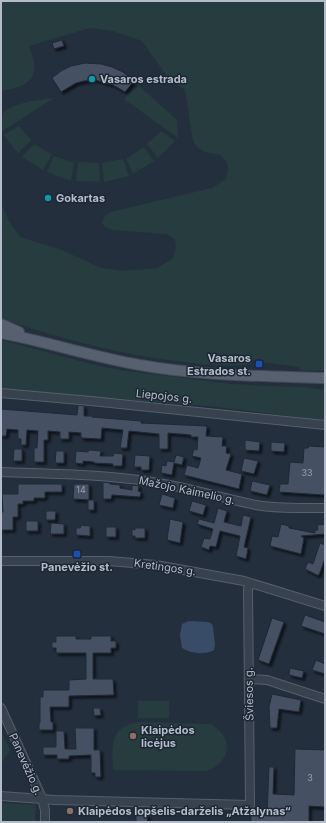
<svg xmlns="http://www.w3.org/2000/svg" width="326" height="823" font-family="Inter,sans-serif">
	<defs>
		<filter id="shadow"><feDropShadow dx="2.5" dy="2.5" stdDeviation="1" flood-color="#0009"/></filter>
	</defs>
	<rect width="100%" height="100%" fill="#242f3e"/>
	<g fill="#263c3f">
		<path d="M1,1H325V371L300,370V367L260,362L259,361L251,360V364C228,367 206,365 184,362C121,355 60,339 1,318V203L9,221L20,237L62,250L101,268L124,271L157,268L172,259L176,249L175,239L167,234L113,230L105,227L102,223C104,214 110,212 119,210L212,188L226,179L228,170L227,162L220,155L205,152L198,148L193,141L185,90L169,79L142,41L113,31L90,28L29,46C31,52 34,59 34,65C36,85 16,88 1,91Z"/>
		<path d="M139,86L177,120L178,138L124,99L126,95Z"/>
		<path d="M54,98L1,132V115C13,102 38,100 54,98Z"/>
		<path d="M19,126L31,140L18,153L3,135Z"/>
		<path d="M161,131L175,141L158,158L147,144Z"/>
		<path d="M34,144L52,154L43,170L22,157Z"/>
		<path d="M144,147L154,161L133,174L126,159Z"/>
		<path d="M54,156L74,163L71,181L47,172Z"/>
		<path d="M123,159L129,176L104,182L102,163Z"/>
		<path d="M78,162L99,163L100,182L76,181Z"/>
		<path d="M1,340L91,364L119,370L232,384L269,386L304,387L325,390V421C286,416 247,410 207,406C138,400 70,397 1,389Z"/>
		<rect x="138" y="701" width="31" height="17"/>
		<path d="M137,722L210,724C235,736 231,763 206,771L113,770C112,747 109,728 137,722Z"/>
		<path d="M1,732L10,750L1,764Z"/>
		<path d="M1,803L36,805L35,822H1Z"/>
	</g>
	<path fill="#394c67" d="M189,621L208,622L212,624L213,627L215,645L214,650C204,655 192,654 182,648L180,635L182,624Z"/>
	<g fill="#455162" stroke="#1f2835" filter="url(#shadow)">
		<path d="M62,40L64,46L54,49L52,43Z"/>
		<path d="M85,63L101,64L112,67L123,72L134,81L125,92L113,85L95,80L84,81L76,83L61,92L52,78L61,71L71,66Z"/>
		<path d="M78,405L84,406V416H92V417L141,421V423L207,426L206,436L223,437L222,446H227L226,453L231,454L226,470L242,474L239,489L184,475L187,465L198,468L201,458L192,456L194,449L197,450L198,437H191V435L168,433V449H159V434L129,431L127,448H120L123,430L102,428L101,439L81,438V433L69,432V439H60V432L48,431V440H44V462H34V448H37L38,431L27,430L26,445H21V439H18V430L7,429L6,436H1V409L77,415Z"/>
		<path d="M245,440L260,442L259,451L245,450Z"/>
		<path d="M271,442L285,443L284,452L271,451Z"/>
		<path d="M309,446L325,447V495L279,492L280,484H288L290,462L303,463L304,448H308Z"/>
		<path d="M14,449H22V461H13Z"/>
		<path d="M89,450L101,451L100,456H113L114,453L123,454L122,466H113V464L94,463V462L83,461V464L75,463L76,451L88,452Z"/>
		<path d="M56,451H64V463H55Z"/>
		<path d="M135,455L150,456L149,470H141V467H134Z"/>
		<path d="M176,455L184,457L182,465L174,463L172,475L161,473L162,465L166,466L167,461L174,462Z"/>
		<path d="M244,458L258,461L254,474L241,471Z"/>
		<path d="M252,481L270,485L267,495L250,491Z"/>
		<path d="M103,482L110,483V484L120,485V488L132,490V485L139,486L138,491L141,492L140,497L112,495L111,499H103Z"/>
		<path d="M18,484H62V492H45V498H34V501H23V504H18V517H13V530H1V512H3L2,494H18Z"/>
		<path d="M74,484H89V500L73,499Z"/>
		<path d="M162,494L175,498L173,508L159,505Z"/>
		<rect x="88" y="500" width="6" height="10"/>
		<path d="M192,501L206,505L203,515L189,511Z"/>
		<path d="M218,508L227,511L224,522L241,526L243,515L251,517L244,547L248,548L246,559L236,556L240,536L220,531L216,547L210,546L209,550L201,547L204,538L210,539L213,529L197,524L199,519L214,523Z"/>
		<path d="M46,511H56L55,520H46Z"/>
		<path d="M170,519L183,522L180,543L167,540Z"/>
		<rect x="26" y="521" width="12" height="10"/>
		<path d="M51,523L64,524V534H50Z"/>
		<path d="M281,524L289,526V528L315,533V530H318L317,525L325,524V534L301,536L304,538L301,554L270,546L272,536L278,537Z"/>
		<path d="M81,525L90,526V536L76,535V528H80Z"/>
		<rect x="106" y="527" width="10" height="10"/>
		<path d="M135,528H145V538H135V536H132V529L135,530Z"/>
		<path d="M320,543L325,545V562L324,561L319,575H317L305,569L308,562L313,564Z"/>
		<path d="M305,615L325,622V634L301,626Z"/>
		<path d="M272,618L284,622L269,664L258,660Z"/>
		<path d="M56,636H76V639H91V636H111V641H116V648H111V653H93V679H113L114,695L69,696V707H50L51,722H53V730H39V723H40V697H43V690H69V680L86,679V653H56V648H52V642H56Z"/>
		<path d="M316,660L325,664V674L312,670Z"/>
		<path d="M290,668L304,671L302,678L289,675Z"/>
		<path d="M272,694L301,700L299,712L279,709L277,728H270L269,707Z"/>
		<path d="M93,708H100L101,715L94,716Z"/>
		<path d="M75,728H94V750H100L101,777H95V773H91V755L69,756V759H57V755H43V747H56V731H64L65,749H76Z"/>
		<path d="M295,749L325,750V807L309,806V822H251V814L267,815L269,767H274L273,794L294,795Z"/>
		<path d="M136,815H148L147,822H136Z"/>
	</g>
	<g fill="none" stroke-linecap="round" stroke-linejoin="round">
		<defs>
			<g id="minor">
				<path d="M1,393L91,401L325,425"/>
				<path d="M1,472C51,474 102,474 152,482C187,487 221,498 256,505C278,509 302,508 325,508"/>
				<path d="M1,561H109L156,565L244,581L325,606"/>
				<path d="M249,679L267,680L325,699"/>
				<path d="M1,708L42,798L45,810V822"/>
				<path d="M1,796L55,800L250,805L248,590L249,583"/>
			</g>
			<g id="major">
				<path d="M1,324L19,332"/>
				<path d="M1,333C48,342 93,357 140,365C201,376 263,376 325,378"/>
			</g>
		</defs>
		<use href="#minor" stroke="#565f6c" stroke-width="10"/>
		<use href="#major" stroke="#414a57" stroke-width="12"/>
		<use href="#minor" stroke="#38414e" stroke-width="8"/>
		<use href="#major" stroke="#56606e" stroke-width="10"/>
	</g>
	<g fill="#0f9aa8" stroke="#1d2633" stroke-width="1.5">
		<circle cx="92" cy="79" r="4"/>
		<circle cx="48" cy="198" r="4"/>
	</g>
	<g fill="#1a4fb4" stroke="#1d2633" stroke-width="1.5">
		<rect x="255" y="360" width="8" height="8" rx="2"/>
		<rect x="73" y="550" width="8" height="8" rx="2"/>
	</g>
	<g fill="#8d6e63" stroke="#1d2633" stroke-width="1.5">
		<circle cx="133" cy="736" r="4"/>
		<circle cx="70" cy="811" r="4"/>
	</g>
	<g text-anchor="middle" stroke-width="3" stroke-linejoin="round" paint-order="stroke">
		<g font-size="9" fill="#98a1af">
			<text x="307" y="476">33</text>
			<text x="81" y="493">14</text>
			<text x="310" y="781">3</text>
		</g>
		<g font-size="11" font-weight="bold" fill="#b4bcc9" stroke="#1d2633" text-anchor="start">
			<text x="100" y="83">Vasaros estrada</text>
			<text x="56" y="202">Gokartas</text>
			<text x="251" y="362" text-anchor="end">Vasaros<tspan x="251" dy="13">Estrados st.</tspan></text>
			<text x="77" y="571" text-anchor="middle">Panevėžio st.</text>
			<text x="141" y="734">Klaipėdos<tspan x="141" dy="13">licėjus</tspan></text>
			<text x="78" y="815">Klaipėdos lopšelis-darželis „Atžalynas“</text>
		</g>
		<g font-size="11" fill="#b4bcc9" stroke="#1d2633">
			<text transform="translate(164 396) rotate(6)" y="4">Liepojos g.</text>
			<text transform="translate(187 490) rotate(12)" y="4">Mažojo Kaimelio g.</text>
			<text transform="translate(165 567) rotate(8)" y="4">Kretingos g.</text>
			<text transform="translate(249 694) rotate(-91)" y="4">Šviesos g.</text>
			<text transform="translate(26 764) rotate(66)" y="4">Panevėžio g.</text>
		</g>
	</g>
	<rect width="326" height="823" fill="none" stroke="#b4bcc9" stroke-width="4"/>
</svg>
